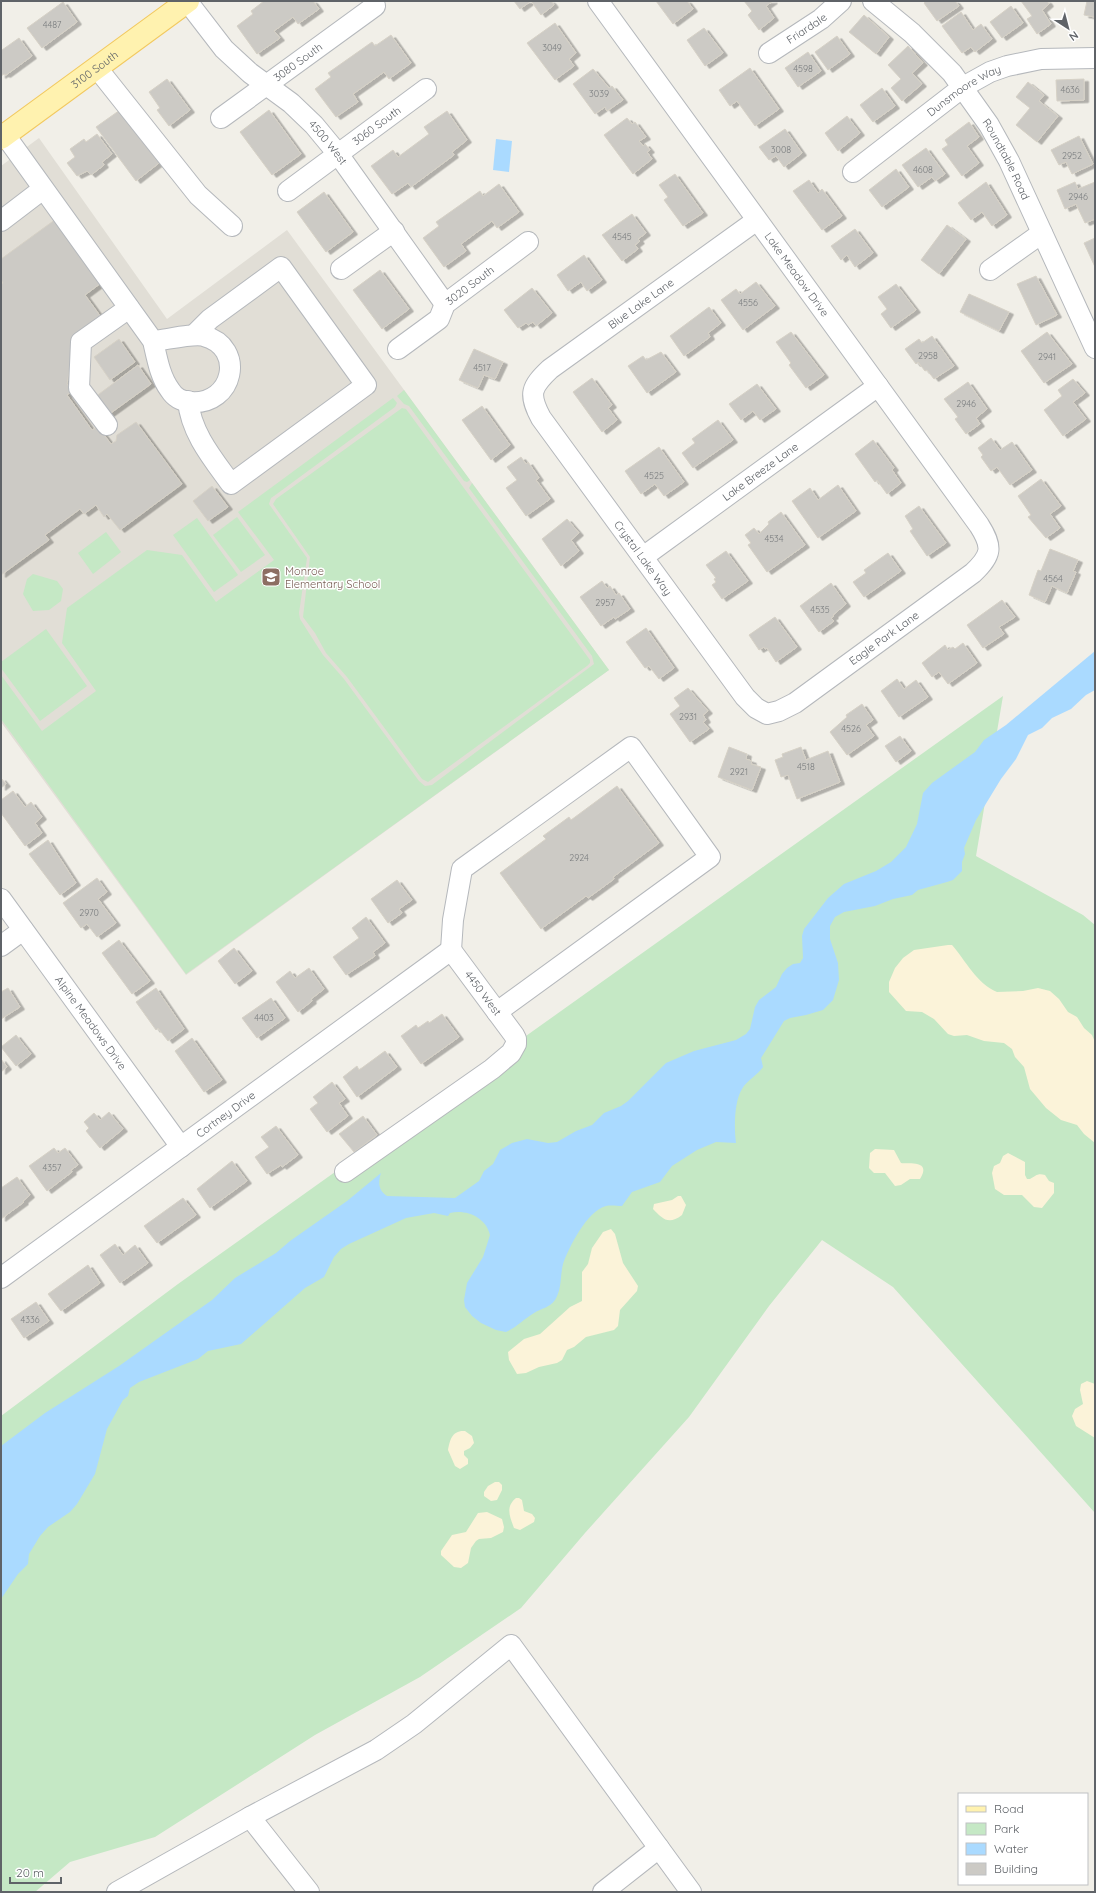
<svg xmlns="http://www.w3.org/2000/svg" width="1096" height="1893" font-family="Quicksand,sans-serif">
	<defs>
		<filter id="shadow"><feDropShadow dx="4.5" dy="2.5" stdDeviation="0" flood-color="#0004"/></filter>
	</defs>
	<rect width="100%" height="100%" fill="#f1efe8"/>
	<path fill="#e1ded6" d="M39,138L167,319L287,230L609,670L186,975L1,722V166Z"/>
	<g fill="#c5e8c5">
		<path d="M404,390L470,480L467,482L464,481L409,406L404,404L397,396Z"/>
		<path d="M393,398L397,403L395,407L274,496L271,498L269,504L307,558L299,613L300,619L323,655L344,679L419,781L425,786L432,785L594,664L592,656L469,488L472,483L609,670L186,974L1,719V675L42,731L96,691L62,643L67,608L147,550L182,555L216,602L274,560L238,512Z"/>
		<path d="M402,408L406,409L590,660V663L587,666L428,782L422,779L347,677L326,653L315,633L303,617L310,557L273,504L276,499Z"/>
		<path d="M237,517L265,555L241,572L213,535Z"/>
		<path d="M197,518L238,575L214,592L173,535Z"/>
		<path d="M106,532L121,552L93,574L78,553Z"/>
		<path d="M33,574L57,581L63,589L61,601L49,610L33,611L23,594L27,579Z"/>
		<path d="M46,629L87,686L40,721L1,668V662Z"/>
		<path d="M1003,696L976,856L1083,915L1095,925V1513L893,1287L822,1240L769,1306L689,1417L585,1533L521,1608L420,1677L315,1735L155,1837L70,1862L35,1892H1V1416L178,1284Z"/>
	</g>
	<g fill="#fbf3d9">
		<path d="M948,945H952C966,961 977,984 997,992L1023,991L1038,988L1050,991L1059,999L1068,1012L1077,1017L1084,1028L1092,1035L1095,1042V1143L1084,1134L1077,1125L1061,1120L1046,1108L1030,1089L1024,1067L1015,1057L1012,1049L1004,1043L984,1041L967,1035L954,1036L948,1034L934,1019L922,1012L906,1011L889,992V982L895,968L903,958L914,950Z"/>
		<path d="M875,1149L894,1150L901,1163C909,1164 932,1160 920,1179H910L901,1185L895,1186L885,1173H874L869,1168L870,1153Z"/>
		<path d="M1008,1153L1025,1162V1175L1027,1179H1030C1036,1176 1037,1173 1045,1175L1049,1181L1054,1183V1193L1042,1208L1034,1207L1022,1195H1004L995,1189L992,1173L994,1166L1000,1163L1003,1156Z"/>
		<path d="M678,1196H681L686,1205L682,1215C668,1226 662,1218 653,1209L654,1204L672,1200Z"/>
		<path d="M611,1229L615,1234L623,1263L638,1286L637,1291L620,1310L618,1326L614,1330L586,1337L574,1347L567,1350L562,1360L557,1363L539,1367L526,1373L517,1374L509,1360L508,1352L524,1339L540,1334L570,1307L582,1301V1272L588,1264L592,1248L603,1232Z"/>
		<path d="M1087,1381L1095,1384V1438L1076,1426L1072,1416L1075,1409L1083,1404L1080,1390L1081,1384Z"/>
		<path d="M465,1431L472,1436L474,1443L470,1448L464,1451V1455L468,1459V1464L460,1469L455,1466L448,1450C450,1440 452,1430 465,1431Z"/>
		<path d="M495,1482H499L502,1485V1490L497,1500L491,1501L484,1496V1492L488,1486Z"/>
		<path d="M516,1498H519L522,1500L524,1511L532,1514L535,1518L534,1522L520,1530L514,1528C510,1517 505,1507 516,1498Z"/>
		<path d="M487,1512L502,1519L504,1527L503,1532L491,1538L479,1539L476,1541L471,1548L468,1563L461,1568L454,1567L441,1555V1551L452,1535L466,1532L478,1513Z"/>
	</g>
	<g fill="#aadaff">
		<path d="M496,139L512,141L509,172L493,170Z"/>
		<path d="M1095,651V690L1086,695L1071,709L1052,718L1042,728L1028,735L1016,759L1001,779L976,820L964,848L965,854L962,862V871L953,880L947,882L918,890L912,895L893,899L875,906L844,912L835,917L830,926V939L838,963L839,980L833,1000L823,1010L806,1015L790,1018L784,1021L761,1058L763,1067C758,1075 747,1080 742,1089C734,1102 734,1128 736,1143L716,1142L697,1150L672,1166L660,1182L632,1192L622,1206C617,1206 611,1205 606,1206C587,1211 569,1247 563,1264C560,1276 562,1289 555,1300C549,1308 542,1308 534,1313C524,1319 517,1327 506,1332L496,1330L481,1323L472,1316L465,1307L464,1300L467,1283L483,1257L490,1235C486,1217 466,1209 450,1213L448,1216L434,1213L406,1218L349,1244L341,1249L334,1257L324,1277L305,1288L241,1344L208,1351L198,1359L139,1382L130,1388L128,1396L123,1400L107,1429L95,1474L77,1504L70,1512L48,1527L40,1536L29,1554L28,1564L18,1574L1,1599V1446L45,1413L119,1366L212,1300L235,1278L276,1253L290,1241L347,1201L381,1173C378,1182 378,1190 387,1196L455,1198L479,1181L484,1171L493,1164L500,1150L512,1143L527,1139L548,1143L557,1142L576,1131L592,1125L604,1113L621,1106L628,1101L666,1063L694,1051L736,1040L746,1034L750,1029L755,1007L759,1000L776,987L782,974L787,968L793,964L800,963L803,958L802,936L804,929L828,898L844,884L876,871L891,862L906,847L917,824L923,793L932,783L975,752L984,740L1006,725Z"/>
	</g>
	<g fill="#cccac5" stroke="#d6d1c6" filter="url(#shadow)">
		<path d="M264,1H313L319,9L298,24L293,17L274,31L280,38L257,54L237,26L253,14L251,11Z"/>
		<path d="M514,1H551L554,5L541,15L531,1L520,9Z"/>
		<path d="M656,1H687L693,9L673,24Z"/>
		<path d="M744,1H773L766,6L774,18L759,30L748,15L752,11Z"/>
		<path d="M926,1H955L959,6L937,21L924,3Z"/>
		<path d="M1021,1H1047L1049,4L1042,10L1051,24L1037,34L1027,19L1032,16Z"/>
		<path d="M1087,1H1095V17L1084,15Z"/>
		<path d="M63,2L77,22L42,48L27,28Z"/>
		<path d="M1011,6L1023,23L1002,38L990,22Z"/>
		<path d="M961,12L973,30L981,24L992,39L975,52L971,47L962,53L942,26Z"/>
		<path d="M864,15L889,37L876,54L849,32Z"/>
		<path d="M555,23L576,53L569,59L574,66L555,80L527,43Z"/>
		<path d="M704,28L723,53L705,66L687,40Z"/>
		<path d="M391,35L411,63L389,79L384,72L353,94L358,102L336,117L315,89L331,77L328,73L372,42L375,46Z"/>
		<path d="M837,36L850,54L828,70L815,52Z"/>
		<path d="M19,38L32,56L6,75L4,74L1,76V49L2,50Z"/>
		<path d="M908,46L923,63L912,73L922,84L902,101L891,88L901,79L888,65Z"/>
		<path d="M808,52L821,71L798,87L785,68Z"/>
		<path d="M750,68L779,109L755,126L737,101L730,106L719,90Z"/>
		<path d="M593,69L609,88L612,86L623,100L607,111L605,107L595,114L573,84Z"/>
		<path d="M167,79L190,110L169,126L157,110L160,108L149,92Z"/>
		<path d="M1084,79V100L1057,101L1056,80Z"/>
		<path d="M1028,82L1044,95L1039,101L1058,116L1037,142L1016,125L1030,108L1016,97Z"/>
		<path d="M882,88L895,106L873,122L860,105Z"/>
		<path d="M120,110L159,163L136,181L96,127Z"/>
		<path d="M269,110L301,154L272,175L240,132Z"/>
		<path d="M447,111L467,140L452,152L454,155L411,187L408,183L392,194L371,166L393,150L398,157L429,134L424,127Z"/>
		<path d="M847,116L860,133L838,151L825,133Z"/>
		<path d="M627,118L632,124L635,122L646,137L639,141L643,146L645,144L650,150L647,152L652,159L633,174L604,135Z"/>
		<path d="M969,122L979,137L967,146L979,163L962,176L942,149L948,145L945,140Z"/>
		<path d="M785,129L802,153L784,167L776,156L769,160L759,147Z"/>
		<path d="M97,134L112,154L102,162L104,165L91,175L87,171L77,176L67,163L75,157L70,149L84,139L86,142Z"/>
		<path d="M1079,136L1093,164L1072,174L1066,162L1059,165L1051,150Z"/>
		<path d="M926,148L945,174L935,181L932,177L918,187L902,165Z"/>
		<path d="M896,169L909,187L882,207L869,190Z"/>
		<path d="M675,174L703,213L683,226L664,200L668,197L659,185Z"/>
		<path d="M809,180L818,193L822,189L842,216L822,230L793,191Z"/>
		<path d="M986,182L1007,215L992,226L982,212L971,220L958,203Z"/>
		<path d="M1075,182L1078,189L1095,182V219L1085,223L1076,204L1065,209L1057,190Z"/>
		<path d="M499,184L519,212L497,228L492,221L461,244L466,251L444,267L423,238L439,226L436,222L480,191L483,196Z"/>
		<path d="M324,192L353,232L326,252L297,212Z"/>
		<path d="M632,214L646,233L638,239L640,241L635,245L638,249L622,261L602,235Z"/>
		<path d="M56,219L101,283L85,295L101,317L75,336L67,384L72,391L67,395L92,430L98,427L111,444L116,441L117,435L136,422L182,484L120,530L107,514L104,517L96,505L84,514L80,509L45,535L49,540L1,575V284L3,283L1,280V259Z"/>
		<path d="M947,225L966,239L939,274L921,260Z"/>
		<path d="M855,229L873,253L855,267L847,255L841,260L831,246Z"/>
		<path d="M1095,238V267L1084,243Z"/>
		<path d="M584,255L602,280L587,291L581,282L568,291L557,275Z"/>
		<path d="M380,270L409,309L382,329L353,290Z"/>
		<path d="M1036,276L1057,315L1036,325L1017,284Z"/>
		<path d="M756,282L775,306L743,330L721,300L736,289L740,294Z"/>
		<path d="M896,284L916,310L891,328L881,314L887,309L878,297Z"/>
		<path d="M532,288L552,313L536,326L533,322L528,325L526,323L518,328L504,310Z"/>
		<path d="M969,294L1009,312L999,331L960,312Z"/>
		<path d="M709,307L721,323L708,333L710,337L684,356L670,336Z"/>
		<path d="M791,332L824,375L806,388L789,365L791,363L776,342Z"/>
		<path d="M1047,332L1072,364L1044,383L1021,351Z"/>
		<path d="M932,336L954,366L934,379L927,370L925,371L918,362L916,364L905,349L919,339L922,343Z"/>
		<path d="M119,339L135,362L110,380L94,357Z"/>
		<path d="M474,349L503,362L495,379L484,375L478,388L459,380Z"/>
		<path d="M661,352L676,372L647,393L628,366L643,356L646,360Z"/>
		<path d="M138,365L151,384L108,415L95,397Z"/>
		<path d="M592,378L612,405L608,408L617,420L602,432L573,392Z"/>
		<path d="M1073,379L1085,393L1073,402L1086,419L1063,436L1044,410L1062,396L1058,390Z"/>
		<path d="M968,382L987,409L976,418L980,424L966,434L955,419L958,417L944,399Z"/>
		<path d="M757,384L776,409L760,420L753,411L741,420L729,404Z"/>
		<path d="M482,406L510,445L491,460L462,420Z"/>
		<path d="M718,420L733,440L693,468L682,453L695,443L692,439Z"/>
		<path d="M991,438L1000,450L1012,442L1032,470L1010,485L997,467L991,471L981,457L983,455L978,448Z"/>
		<path d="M873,440L894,468L892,470L901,483L887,494L877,480L875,482L855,454Z"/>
		<path d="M659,447L684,482L664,496L655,484L641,494L625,471Z"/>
		<path d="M521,457L526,464L528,462L539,478L536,480L550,499L526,516L506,488L517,480L507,467Z"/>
		<path d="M1041,479L1061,506L1050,514L1060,528L1046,538L1028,517L1031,515L1018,496Z"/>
		<path d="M838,485L856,511L818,538L792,501L810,488L818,500Z"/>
		<path d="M212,486L228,507L208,521L193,501Z"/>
		<path d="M919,506L946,543L927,556L910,531L913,529L905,516Z"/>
		<path d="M781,512L805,545L767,572L748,545L751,543L745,535L754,528L759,534L769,524L768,522Z"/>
		<path d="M567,519L579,533L571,540L579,551L561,566L542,539Z"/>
		<path d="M1050,549L1078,560L1073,571L1076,572L1067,593L1052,586L1045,602L1029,595L1038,570L1041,571Z"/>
		<path d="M726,551L748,581L722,599L712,585L716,582L714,579L716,578L706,565Z"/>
		<path d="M888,553L901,571L864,597L853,582L866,573L864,570Z"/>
		<path d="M602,581L607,588L610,586L616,595L619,593L630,609L615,619L614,617L601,626L580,597Z"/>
		<path d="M831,583L846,604L833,615L834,616L831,618L834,621L819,632L800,606Z"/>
		<path d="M1002,600L1015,617L999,627L1004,634L983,648L967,625Z"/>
		<path d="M775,617L797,647L776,662L767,648L765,649L764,647L759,650L749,635Z"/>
		<path d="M646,628L674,668L659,679L649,666L645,668L626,642Z"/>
		<path d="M963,643L977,663L948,684L939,672L932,677L922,663L945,645L948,650L953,647L955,649Z"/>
		<path d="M897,679L904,689L916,680L928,697L899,717L881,691Z"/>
		<path d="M688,688L708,711L703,715L706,720L703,722L709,729L690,742L670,714L680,706L674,698Z"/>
		<path d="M862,704L873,720L866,725L874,736L847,755L830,732L847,717L846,715Z"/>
		<path d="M900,736L911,751L896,762L885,746Z"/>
		<path d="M729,747L747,754L746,759L752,761L751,764L761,767L752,790L718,777Z"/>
		<path d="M801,747L806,760L828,751L840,782L797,799L788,775L781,777L775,760L783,757L782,754Z"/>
		<path d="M1,778L6,784L1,788Z"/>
		<path d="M617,786L659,843L613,877L614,879L588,898L586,896L541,929L500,873L546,839L543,836L569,817L571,820Z"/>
		<path d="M13,791L25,807L31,802L42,817L35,823L42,833L25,846L1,813V800Z"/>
		<path d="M48,840L76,883L60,895L29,854Z"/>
		<path d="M97,878L107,892L98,899L116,923L97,937L87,924L81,928L63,903Z"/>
		<path d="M397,880L412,900L399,909L402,913L388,923L371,899Z"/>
		<path d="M366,917L385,943L373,952L375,956L346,975L333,957L359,938L352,928Z"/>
		<path d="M119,940L150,981L132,994L102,953Z"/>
		<path d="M234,948L252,971L235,984L218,961Z"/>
		<path d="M309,968L324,989L311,999L312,1001L298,1012L276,982L290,971L295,978Z"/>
		<path d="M8,988L20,1007L1,1019V992Z"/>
		<path d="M156,988L184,1029L168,1041L158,1028L156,1030L136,1002Z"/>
		<path d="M271,998L285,1018L257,1038L242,1018Z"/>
		<path d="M442,1014L459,1037L421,1064L401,1036L416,1025L418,1028L428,1021L429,1023Z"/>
		<path d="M16,1035L31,1054L16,1066L1,1047Z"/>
		<path d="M192,1038L222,1080L204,1092L175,1051Z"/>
		<path d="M385,1051L397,1067L357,1097L343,1077L357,1066L359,1070Z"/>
		<path d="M1,1059L7,1067L1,1072Z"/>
		<path d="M332,1082L345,1099L339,1103L348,1116L327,1132L310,1109L318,1103L313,1097Z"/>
		<path d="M109,1112L123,1129L100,1148L86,1131L89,1128L84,1122L94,1113L100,1120Z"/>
		<path d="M363,1116L377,1135L354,1152L339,1134Z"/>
		<path d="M276,1126L298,1155L282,1167L281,1165L267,1174L255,1157L269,1147L261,1137Z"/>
		<path d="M54,1148L58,1153L65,1148L78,1165L71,1170L72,1172L47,1191L29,1166Z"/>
		<path d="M232,1161L247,1181L210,1208L197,1189Z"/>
		<path d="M17,1177L30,1195L23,1201L24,1202L1,1219V1188Z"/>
		<path d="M183,1198L196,1215L157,1243L144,1226Z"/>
		<path d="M115,1244L123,1255L135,1245L148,1263L120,1283L100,1255Z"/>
		<path d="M88,1265L100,1283L61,1311L48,1294Z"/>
		<path d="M36,1302L49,1321L24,1338L11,1319Z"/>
	</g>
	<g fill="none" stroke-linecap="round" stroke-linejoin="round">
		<defs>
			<g id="minor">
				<path id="s1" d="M187,1L224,49L250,73L291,103L314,125L338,154L445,304"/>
				<path id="s2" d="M598,1L979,525C993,547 992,555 973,573L795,703L779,711L767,714L756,708L745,697L541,418C528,394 531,387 550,369L757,220"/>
				<path id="s3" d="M873,1L912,33L952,73L989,125L1009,161L1095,348"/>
				<path id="s4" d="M769,53L821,19L841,1"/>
				<path d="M97,68L198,195L232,226"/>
				<path id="s5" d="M221,118L375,6"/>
				<path d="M5,135L153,341C157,358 160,377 170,390C175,398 181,401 190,402C234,406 246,347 204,336C194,333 165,340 153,341"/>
				<path id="s6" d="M853,172L963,87L990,72L1007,66L1041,59L1095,58"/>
				<path id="s7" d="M288,191L426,89"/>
				<path d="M1,221L43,189"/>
				<path d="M341,269L394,231"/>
				<path d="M990,270L1042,233"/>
				<path id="s8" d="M398,349L439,319L445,304L528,242"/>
				<path d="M188,401C191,433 213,459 231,484L366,385L281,267L210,319L194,335"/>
				<path d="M107,425L79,388L81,342L129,308"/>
				<path id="s9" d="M643,557L878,386"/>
				<path id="s10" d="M1,899L181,1147"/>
				<path d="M1,946L23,930"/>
				<path d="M451,950L453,920L462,869L631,747L710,857L497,1012"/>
				<path d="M345,1172L492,1069L511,1053L516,1044V1039L514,1035L451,950"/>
				<path id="s11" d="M1,1278L451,950"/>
				<path d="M250,1817L309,1892"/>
				<path d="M117,1892L250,1817L376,1750L414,1724L511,1645L691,1892"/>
				<path d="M603,1892L659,1848"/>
			</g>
			<g id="major">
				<path id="s12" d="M1,138L188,1"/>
			</g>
		</defs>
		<use href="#minor" stroke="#b5b8bc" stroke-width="22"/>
		<use href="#major" stroke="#f2c960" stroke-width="24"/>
		<use href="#minor" stroke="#fff" stroke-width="20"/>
		<use href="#major" stroke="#fff2af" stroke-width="22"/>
	</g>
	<defs>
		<symbol id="school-square" viewBox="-11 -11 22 22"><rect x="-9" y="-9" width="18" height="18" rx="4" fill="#8d6e63" stroke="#fff"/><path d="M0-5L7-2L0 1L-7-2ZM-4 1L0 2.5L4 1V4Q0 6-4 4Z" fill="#fff"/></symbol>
	</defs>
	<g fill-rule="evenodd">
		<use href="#school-square" x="260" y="566" width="22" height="22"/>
	</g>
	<g text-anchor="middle" stroke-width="3" stroke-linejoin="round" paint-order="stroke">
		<g font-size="9" fill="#7a7d7f">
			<text x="52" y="28">4487</text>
			<text x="552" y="51">3049</text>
			<text x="803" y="72">4598</text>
			<text x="1070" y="93">4636</text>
			<text x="599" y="97">3039</text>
			<text x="781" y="153">3008</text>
			<text x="1072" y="159">2952</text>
			<text x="923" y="173">4608</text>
			<text x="1078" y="200">2946</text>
			<text x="622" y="240">4545</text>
			<text x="748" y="306">4556</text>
			<text x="928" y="359">2958</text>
			<text x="1047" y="360">2941</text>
			<text x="482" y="371">4517</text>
			<text x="966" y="407">2946</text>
			<text x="654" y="479">4525</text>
			<text x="774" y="542">4534</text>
			<text x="1053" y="582">4564</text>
			<text x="605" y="606">2957</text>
			<text x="820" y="613">4535</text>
			<text x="688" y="720">2931</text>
			<text x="851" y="732">4526</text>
			<text x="806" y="770">4518</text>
			<text x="739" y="775">2921</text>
			<text x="579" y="861">2924</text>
			<text x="89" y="916">2970</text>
			<text x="264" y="1021">4403</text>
			<text x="52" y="1171">4357</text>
			<text x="30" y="1323">4336</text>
		</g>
		<g font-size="11" fill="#5f6368" stroke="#fff">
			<text dy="4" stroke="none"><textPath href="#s4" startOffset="45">Friardale</textPath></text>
			<text dy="4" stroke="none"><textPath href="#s5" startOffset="95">3080 South</textPath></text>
			<text dy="4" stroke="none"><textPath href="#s12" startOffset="116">3100 South</textPath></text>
			<text dy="4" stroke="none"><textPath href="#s6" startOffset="138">Dunsmoore Way</textPath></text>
			<text dy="4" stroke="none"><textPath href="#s7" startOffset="110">3060 South</textPath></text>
			<text dy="4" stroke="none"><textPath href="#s1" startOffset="201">4500 West</textPath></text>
			<text dy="4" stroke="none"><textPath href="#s3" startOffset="209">Roundtable Road</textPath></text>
			<text dy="4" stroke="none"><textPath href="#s2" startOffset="338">Lake Meadow Drive</textPath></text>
			<text dy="4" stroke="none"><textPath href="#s8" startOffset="98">3020 South</textPath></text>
			<text dy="4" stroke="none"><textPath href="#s2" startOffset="1496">Blue Lake Lane</textPath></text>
			<text dy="4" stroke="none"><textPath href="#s9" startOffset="145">Lake Breeze Lane</textPath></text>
			<text transform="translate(643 558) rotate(54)" y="4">Crystal Lake Way</text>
			<text transform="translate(884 638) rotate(-36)" y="4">Eagle Park Lane</text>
			<text transform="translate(483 993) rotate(53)" y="4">4450 West</text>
			<text dy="4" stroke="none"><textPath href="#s10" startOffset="153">Alpine Meadows Drive</textPath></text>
			<text dy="4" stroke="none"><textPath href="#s11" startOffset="278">Cortney Drive</textPath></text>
		</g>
		<g font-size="11" fill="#785e54" stroke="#fff" text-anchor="start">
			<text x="285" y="575">Monroe<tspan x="285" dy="13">Elementary School</tspan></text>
		</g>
	</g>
	<rect width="1096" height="1893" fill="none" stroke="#5f6368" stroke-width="4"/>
	<rect x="958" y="1793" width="130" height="92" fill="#ffffff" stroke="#bfc1c3"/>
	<rect x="966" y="1806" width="20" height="6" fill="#fff2af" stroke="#bfc1c3"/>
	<text x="994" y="1813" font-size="12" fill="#5f6368">Road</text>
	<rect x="966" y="1823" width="20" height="12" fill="#c5e8c5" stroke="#bfc1c3"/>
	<text x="994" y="1833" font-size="12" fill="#5f6368">Park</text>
	<rect x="966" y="1843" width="20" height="12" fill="#aadaff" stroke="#bfc1c3"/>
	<text x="994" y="1853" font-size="12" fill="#5f6368">Water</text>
	<rect x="966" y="1863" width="20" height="12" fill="#cccac5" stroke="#bfc1c3"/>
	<text x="994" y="1873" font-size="12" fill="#5f6368">Building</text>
	<g transform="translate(1068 28) rotate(144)" stroke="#ffffff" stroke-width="3" paint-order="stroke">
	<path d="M0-3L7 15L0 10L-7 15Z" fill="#5f6368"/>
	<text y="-6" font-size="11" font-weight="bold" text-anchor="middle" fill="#5f6368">N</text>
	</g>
	<path d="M10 1877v6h51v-6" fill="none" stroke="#5f6368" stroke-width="2"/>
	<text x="16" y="1877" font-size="12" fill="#5f6368" stroke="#ffffff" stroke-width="3" paint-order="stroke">20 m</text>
</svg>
